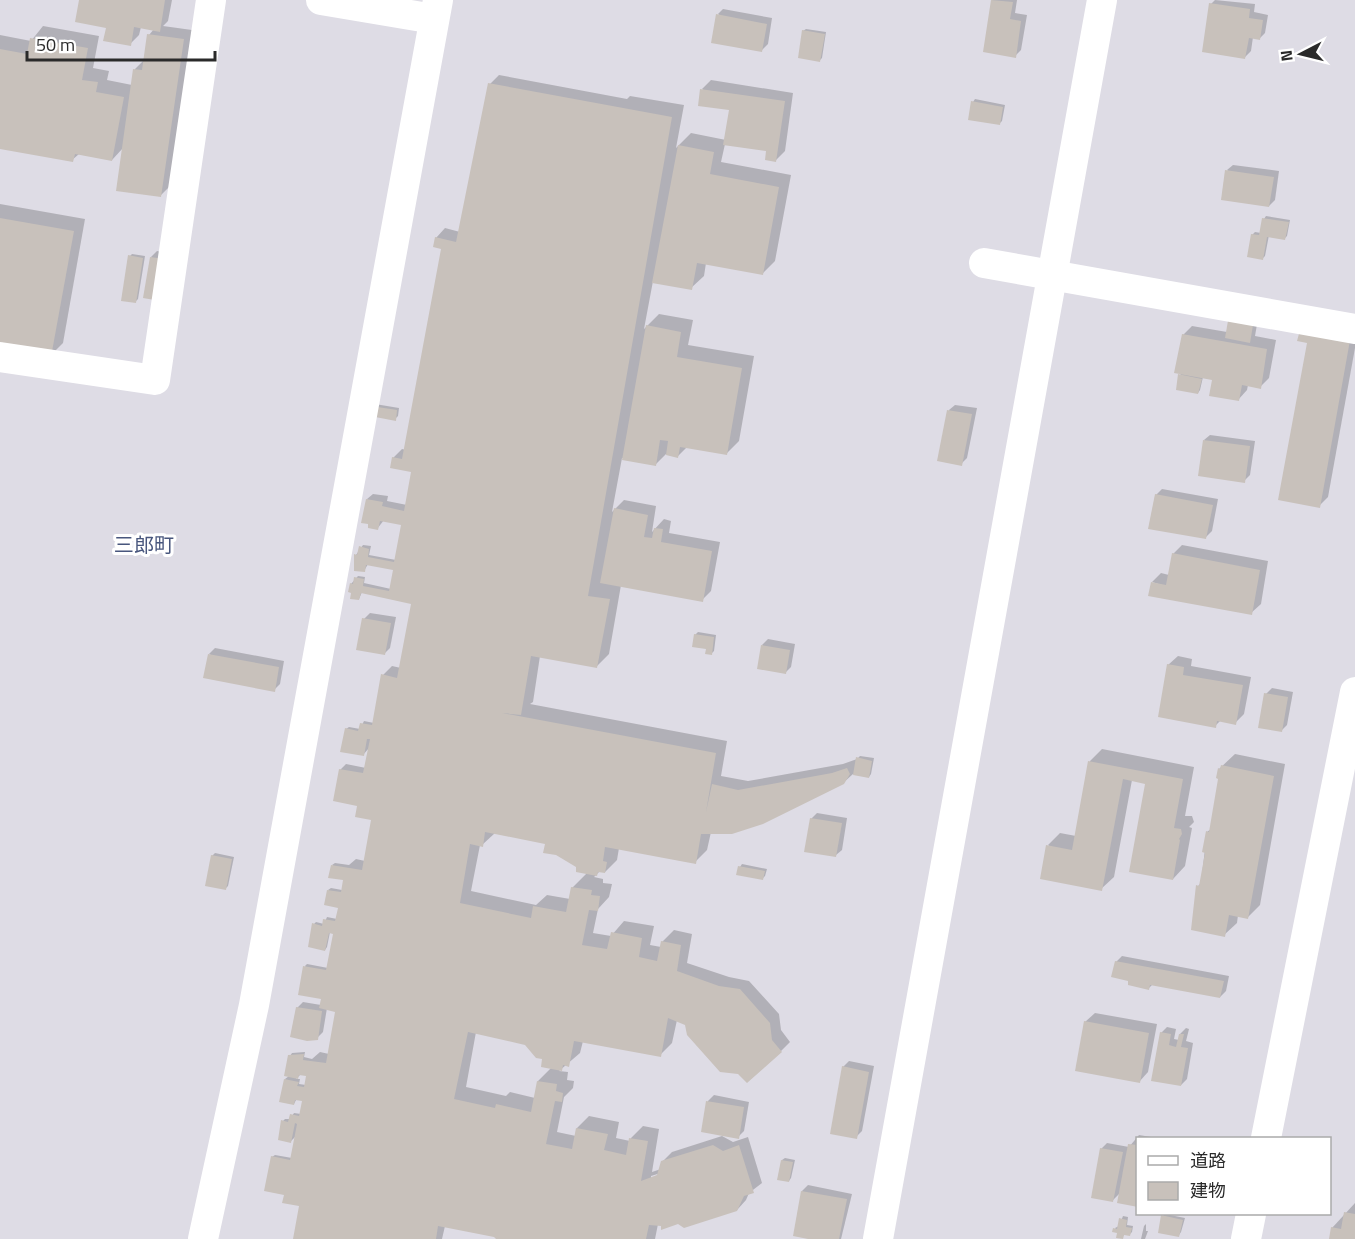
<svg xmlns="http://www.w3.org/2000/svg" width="1355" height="1239" font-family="'Titillium Web','Noto Sans JP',sans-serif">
	<rect width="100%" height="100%" fill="#ede4db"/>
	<path fill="#dedce5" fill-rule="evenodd" d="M0,0H1355V1239H0ZM1138,1138H1330V1214H1138Z"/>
	<g fill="#0003" fill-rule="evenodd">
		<path d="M80,0H172L168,21L163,26L192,30L170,186L161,195L123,148L112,160L79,154L72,160L0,147V35L31,41L43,26L99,36L93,68L109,71L107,80L132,85L135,69L144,60L149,35L154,29L141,27L139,35L130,44L107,26Z"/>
		<path d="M992,0H1017L1015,13L1027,15L1021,50L1015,56L984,51Z"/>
		<path d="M1215,0L1255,4L1254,12L1268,15L1265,33L1260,38L1253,37L1251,51L1245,57L1211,4Z"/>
		<path d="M723,9L772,18L768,44L762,50L718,14Z"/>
		<path d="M806,29L826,32L822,58L820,60L803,31Z"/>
		<path d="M499,75L627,99L630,96L684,105L676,148L691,133L726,140L731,109L702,89L711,80L793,93L785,151L776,160L768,150L725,144L721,162L791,175L775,261L762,274L706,263L704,276L691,288L653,281L644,329L659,314L693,320L688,345L754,356L739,441L727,453L688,446L678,456L666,454L656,464L622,458L612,512L624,500L656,506L652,532L664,519L671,521L669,533L720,542L711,591L702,600L621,585L609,654L597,666L540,656L533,702L530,704L727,741L721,776L748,781L843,764L857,759L860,756L874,758L871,774L869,777L853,774L843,783L711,832L707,850L695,862L619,848L617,860L605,872L600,871L594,877L603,879V883L612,884L609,897L598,909L593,933L611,936L624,921L654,926L650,945L661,947L662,942L674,930L692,934L687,963L729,977L749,981L779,1014L781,1030L790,1042L781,1051L677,1020L672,1043L660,1055L583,1041L580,1053L559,1071L568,1072L567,1080L574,1081L573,1088L564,1097L557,1132L576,1136L577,1128L589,1116L619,1122L616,1138L630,1141L631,1138L643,1126L659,1129L652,1172L661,1169L663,1161L672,1152L722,1136L733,1142L748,1137L762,1183L749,1193L746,1200L737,1210L678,1223L658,1224L655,1239H499L495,1235L445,1226L442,1239H294L301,1205L286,1190L272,1157L275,1155L292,1158L297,1135L291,1141L283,1121L285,1119H290L294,1113L301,1114L303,1100L297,1098L294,1104L285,1079L289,1076L290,1056L292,1053L305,1052L304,1057L312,1059L320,1052L329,1054L337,1011L327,1008L323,1032L317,1038L297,1008L303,1002L321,1005L322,998L305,966L307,964L328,968L334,933L330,932L327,947L325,950L314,924L316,922L324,924L327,917L337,919L340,903L328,890L331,888L342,890L345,876L332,865L335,863L349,865L356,859L365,861L373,819L340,770L346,764L366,768L369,748L363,755L346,729L349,727L360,729L364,721L374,723L383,675L392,666L401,668L413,603L362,592L359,599L351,584L358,576L365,577L364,583L391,589L395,565L368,564L364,571L356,555L363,545L371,546L369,555L396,560L404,520H384L377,529L367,499L373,494L388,496L387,501L407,505L413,471L393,458L402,449L406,450L443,248L436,238L445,228L460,232L490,84ZM495,833L546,842L587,873L572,888L570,899L547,895L536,905L471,891L480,845H482ZM476,1032L526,1044L552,1067L538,1081L535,1098L510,1092L506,1096L466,1087ZM300,1075H308L306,1085L299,1084L300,1079H296ZM664,1172L651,1179V1176Z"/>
		<path d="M975,99L1005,105L1002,121L999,124L973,102Z"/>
		<path d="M1233,165L1279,171L1275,200L1269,206L1227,170Z"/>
		<path d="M0,204L85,219L63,343L51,355L0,346Z"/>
		<path d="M1266,216L1290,220L1287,236L1285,238L1269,235L1265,256L1263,258L1252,235L1255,232L1261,233L1264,219Z"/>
		<path d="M157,251L178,255L171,294L151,257Z"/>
		<path d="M132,254L145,256L138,299L135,302L130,256Z"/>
		<path d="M1260,307L1255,336L1276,340L1269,378L1260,387L1248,385L1247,390L1238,400L1213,378L1203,377L1200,390L1198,393L1180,375L1182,373L1183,335L1192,326L1227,332Z"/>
		<path d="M1355,319V348L1328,497L1319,506L1312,322Z"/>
		<path d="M375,404L399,408L398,416L395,419L372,406Z"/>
		<path d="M955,405L977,408L967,458L961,464L949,410Z"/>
		<path d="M1210,435L1255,441L1250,475L1244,481L1204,440Z"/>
		<path d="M1162,489L1218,499L1212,531L1206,537L1156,495Z"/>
		<path d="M1182,545L1268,561L1261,604L1251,613L1152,582L1161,573L1169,575L1173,554Z"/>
		<path d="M370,613L396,617L390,648L384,654L364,619Z"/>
		<path d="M698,632L716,635L714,651L711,654L695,635Z"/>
		<path d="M768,639L795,644L791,667L785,673L762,645Z"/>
		<path d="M215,648L284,661L280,684L274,690L209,654Z"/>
		<path d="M1178,656L1192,659L1191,666L1251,677L1244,714L1235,723L1221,720L1215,726L1168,665Z"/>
		<path d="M1272,688L1293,692L1287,725L1281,731L1266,694Z"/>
		<path d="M1102,749L1194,767L1185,816H1192L1194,822L1189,827L1192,828L1185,866L1173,879L1147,783L1132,780L1114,877L1101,889L1048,845L1060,833L1076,836L1090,761Z"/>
		<path d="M1235,754L1285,764L1260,905L1248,917L1238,915L1237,923L1224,935L1198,886L1201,883L1207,832L1211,829L1220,778L1219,769Z"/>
		<path d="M817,813L847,818L842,850L836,855L811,819Z"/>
		<path d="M215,853L234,857L228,886L226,888L212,856Z"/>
		<path d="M742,864L767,869L765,876L763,878L740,867Z"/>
		<path d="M1122,956L1229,976L1226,991L1220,997L1153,984L1149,988L1130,980L1116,962Z"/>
		<path d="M1095,1013L1157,1024L1148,1072L1139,1082L1085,1022Z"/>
		<path d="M1167,1027L1176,1029L1174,1039L1179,1040L1180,1034L1186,1028L1189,1029L1186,1041L1193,1043L1187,1079L1181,1085L1161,1033Z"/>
		<path d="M849,1061L874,1066L862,1131L856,1137L843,1067Z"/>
		<path d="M714,1095L749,1102L744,1131L738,1137L703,1131L708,1101Z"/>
		<path d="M1139,1135L1157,1138H1138V1206L1121,1192L1112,1201L1101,1149L1107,1143L1129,1147Z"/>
		<path d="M785,1158L795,1160L791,1178L789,1181L782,1160Z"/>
		<path d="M808,1185L852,1194L841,1239H816L802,1191Z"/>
		<path d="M1355,1203V1239H1330L1332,1228Z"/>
		<path d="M1165,1214L1185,1218L1181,1232L1179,1235L1163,1216Z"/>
		<path d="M1123,1216L1128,1217L1127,1225L1133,1226L1132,1232L1130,1234L1125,1233L1122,1238L1115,1228L1119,1226Z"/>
		<path d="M1146,1224V1231H1148L1145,1239H1141L1144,1226Z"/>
	</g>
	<g fill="#c8c1bb">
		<path d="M79,0H165L160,32L134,27L131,46L103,41L106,28L75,22Z"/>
		<path d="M991,0L1013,2L1010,19L1021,21L1016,58L983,52Z"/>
		<path d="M1209,3L1250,9L1249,18L1263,20L1260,40L1249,38L1245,59L1202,52Z"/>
		<path d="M716,14L767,24L762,52L711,43Z"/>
		<path d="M802,30L825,34L820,62L798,58Z"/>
		<path d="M147,34L184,39L161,197L116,191L133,69L142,70Z"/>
		<path d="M30,38L88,48L82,80L98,82L96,92L124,97L112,161L75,154L73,162L0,149V49L27,54Z"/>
		<path d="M488,83L672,117L588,596L610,599L597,668L531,656L521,715L502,713L716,753L706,812L712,784L738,790L832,773L847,768L850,774L844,784L763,824L732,834H701L696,864L605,847L603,861L607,862L605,873L598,872L597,876L576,872V867L556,855L543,853L545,844L485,832L483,847L470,844L460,903L531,918L533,906L566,912L571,887L592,890L591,895L600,896L598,911L589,910L582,945L607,949L611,932L642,938L639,957L657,961L661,941L681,945L677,971L719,986L740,989L770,1023L772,1040L782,1052L747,1083L738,1074L720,1072L687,1035L685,1025L668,1018L661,1057L574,1041L569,1067L563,1065L562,1071L541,1067L542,1059L536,1058L525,1045L468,1032L454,1099L495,1108L496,1104L531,1112L537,1081L557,1084L556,1091L563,1093L562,1102L555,1101L546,1144L572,1149L576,1128L608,1134L604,1150L626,1155L629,1138L648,1141L641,1181L657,1175L661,1161L713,1145L723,1151L739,1145L754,1193L744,1196L737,1211L684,1228L678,1224L661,1230V1226L649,1225L646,1239H496L494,1237L438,1226L436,1239H293L299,1206L282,1203L284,1195L264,1191L271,1156L290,1160L297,1124L295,1123L291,1143L278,1140L281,1120L288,1122L290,1114L299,1116L302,1101L295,1100L294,1105L279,1102L284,1079L299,1082L297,1086L304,1087L306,1076L299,1075L298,1079L284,1076L288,1055L304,1054L303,1060L326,1063L335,1012L319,1008L321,999L298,995L303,966L326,970L333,934L329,933L325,951L308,947L312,923L322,926L323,919L335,921L338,908L324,905L327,890L341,892L343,880L328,878L331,865L362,870L371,820L355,817L357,806L333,801L339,769L363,773L370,739H367L364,756L340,752L345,728L358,731L360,723L372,725L381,674L397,678L411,604L361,593L359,600L350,599L351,593L348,592L350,583L353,584L354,577L364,579L363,586L389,591L393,570L366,565L365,572L354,571V554L357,555L359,546L369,549L368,557L394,562L401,525L380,521L378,530L368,528V524L361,523L366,499L383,502L382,506L404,511L411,472L390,468L392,457L402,459L441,249L433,247L435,237L456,242Z"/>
		<path d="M700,89L785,101L776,162L765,160L766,151L723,145L729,110L698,106Z"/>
		<path d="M971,101L1003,107L1000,125L968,120Z"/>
		<path d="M678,145L714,152L710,174L779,187L763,275L697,263L692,290L652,283Z"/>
		<path d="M1225,170L1274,177L1269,207L1221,200Z"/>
		<path d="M0,218L74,231L51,357L0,348Z"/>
		<path d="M1262,218L1289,222L1285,240L1267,237L1263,260L1247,257L1251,234L1259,235Z"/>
		<path d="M128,255L143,258L136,303L121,301Z"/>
		<path d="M150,257L173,260L166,302L143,298Z"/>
		<path d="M1230,309L1255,313L1250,343L1225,338Z"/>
		<path d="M646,325L681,332L677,357L742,368L727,455L680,447L678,458L666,455L668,441L660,440L656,466L622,460Z"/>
		<path d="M1352,329L1320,508L1278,500L1307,343L1297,341L1300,330Z"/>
		<path d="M1182,334L1267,349L1261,389L1242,385L1239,401L1209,396L1212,380L1174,373Z"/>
		<path d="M1178,374L1202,379L1198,394L1176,390Z"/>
		<path d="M371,406L397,410L396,421L370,416Z"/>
		<path d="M947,410L972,414L962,466L937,461Z"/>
		<path d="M1203,440L1250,446L1245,483L1198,476Z"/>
		<path d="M1155,494L1213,505L1206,539L1148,529Z"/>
		<path d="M614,508L648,515L644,537L652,538L654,528L663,529L661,542L712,551L703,602L600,583Z"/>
		<path d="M1172,553L1260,570L1252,615L1148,596L1151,582L1166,585Z"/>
		<path d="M362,618L391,623L385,655L356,650Z"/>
		<path d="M694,634L714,637L712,655L705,654L706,649L692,647Z"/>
		<path d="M761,645L790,650L786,674L757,669Z"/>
		<path d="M208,654L279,667L275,692L203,678Z"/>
		<path d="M1167,664L1184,667L1183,675L1243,685L1236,725L1217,721L1216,728L1158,717Z"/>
		<path d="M1264,693L1288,697L1282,732L1258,728Z"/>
		<path d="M856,757L872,761L869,778L853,775Z"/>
		<path d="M1088,761L1183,779L1174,828L1181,829L1182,834L1179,839L1180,840L1173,880L1129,872L1145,784L1123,779L1102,891L1040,879L1046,845L1072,850Z"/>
		<path d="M1221,765L1274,776L1248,919L1229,915L1225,937L1191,930L1196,885L1199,886L1205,853L1202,852L1206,831L1209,832L1218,779L1216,778L1218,768L1220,769Z"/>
		<path d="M810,818L842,823L836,857L804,852Z"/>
		<path d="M211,855L232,859L226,890L205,886Z"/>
		<path d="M738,866L765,871L763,880L736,875Z"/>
		<path d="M1115,961L1224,981L1220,998L1150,985L1149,990L1128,985V981L1111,977Z"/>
		<path d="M296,1007L322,1011L318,1040L307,1041L290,1037Z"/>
		<path d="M1084,1021L1149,1033L1140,1083L1075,1071Z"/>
		<path d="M1160,1032L1171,1034L1169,1045L1176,1047L1179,1034H1184L1181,1047L1188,1048L1181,1086L1151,1081Z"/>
		<path d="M842,1066L869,1072L857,1139L830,1134Z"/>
		<path d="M706,1101L744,1107L739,1139L701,1132Z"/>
		<path d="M1128,1144L1138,1145V1207L1117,1203Z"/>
		<path d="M1100,1148L1123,1152L1113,1202L1091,1198Z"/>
		<path d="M781,1160L793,1162L789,1182L777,1180Z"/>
		<path d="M801,1191L847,1199L839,1239H808L793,1236Z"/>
		<path d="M1344,1212L1355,1214V1239H1329L1331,1227L1341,1229Z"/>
		<path d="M1161,1215L1183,1220L1179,1237L1158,1233Z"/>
		<path d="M1119,1218L1127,1220L1126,1227L1132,1228L1130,1236L1124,1235L1123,1239L1116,1238L1117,1233L1112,1232L1113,1228L1117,1229Z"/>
	</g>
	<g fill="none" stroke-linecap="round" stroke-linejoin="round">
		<g stroke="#fff" stroke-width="30">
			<path d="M321,0L434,19"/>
			<path d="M984,263L1355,329"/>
			<path d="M0,357L155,380L211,0"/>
			<path d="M1266,1138L1355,692"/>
			<path d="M203,1239L254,1005L438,0"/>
			<path d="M878,1239L1102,0"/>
			<path d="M1246,1239L1251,1214"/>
		</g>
	</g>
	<g text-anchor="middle" stroke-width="6" stroke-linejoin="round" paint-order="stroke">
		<g font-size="20" fill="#48567d" stroke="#fff">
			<text x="144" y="552">三郎町</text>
		</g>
	</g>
	<rect x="1136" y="1137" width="195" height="78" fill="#ffffff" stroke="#aaaaaa" stroke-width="1.5"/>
	<rect x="1148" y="1156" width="30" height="9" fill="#ffffff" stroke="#aaaaaa" stroke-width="1.5"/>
	<text x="1190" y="1167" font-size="18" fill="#2a2a2a">道路</text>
	<rect x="1148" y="1182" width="30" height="18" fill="#c8c1bb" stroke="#aaaaaa" stroke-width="1.5"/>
	<text x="1190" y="1197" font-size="18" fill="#2a2a2a">建物</text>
	<g transform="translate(1301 54) rotate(263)" stroke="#ffffff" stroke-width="4.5" paint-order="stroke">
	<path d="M0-4.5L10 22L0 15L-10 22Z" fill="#2a2a2a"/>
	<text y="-9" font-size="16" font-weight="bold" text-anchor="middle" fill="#2a2a2a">N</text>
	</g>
	<path d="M27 51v9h188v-9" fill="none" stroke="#2a2a2a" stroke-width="3"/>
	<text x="36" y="51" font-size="18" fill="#2a2a2a" stroke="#ffffff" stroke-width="4.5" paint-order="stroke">50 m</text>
</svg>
